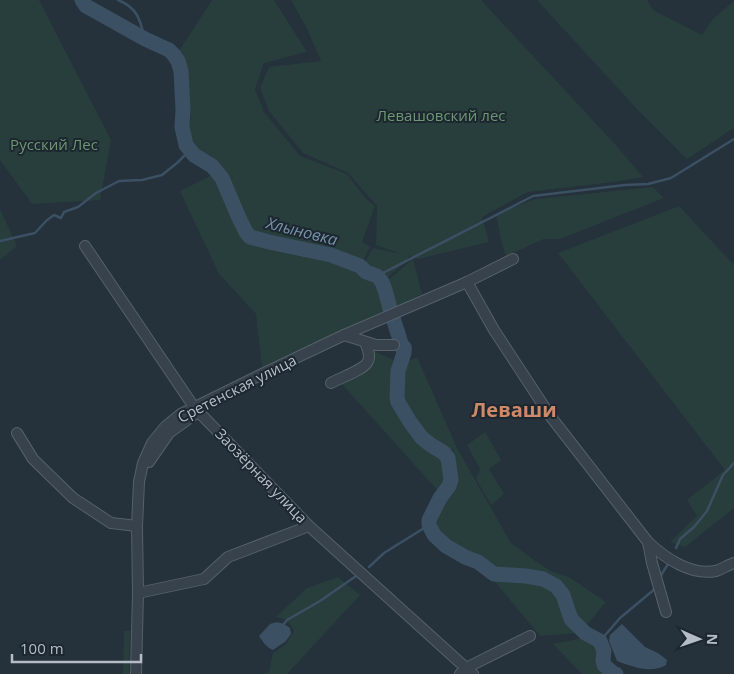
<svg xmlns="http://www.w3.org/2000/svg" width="734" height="674" font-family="'Open Sans',sans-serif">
	<rect width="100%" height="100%" fill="#25313b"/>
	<g fill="#273e3d">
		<path d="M0,0H39L111,140L100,200L32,204L0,160Z"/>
		<path d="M212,0H274L307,52L264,63L255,89L264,112L300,156L347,174L366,199L375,206L362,242L370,247L362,263L317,245L307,247L290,240L278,241L252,233L243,220L229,189L227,178L222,170L209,155L195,151L188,133L191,115L187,82L179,51Z"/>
		<path d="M291,0H481L614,143L643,177L614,182L528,192L482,217L489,242L418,259L409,256L406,262L388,277L377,276L363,265L373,248L401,254L376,245L377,206L348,173L303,153L269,111L260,88L269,67L321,61L306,27Z"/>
		<path d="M537,0H647L653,10L702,35L713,19L734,1V128L687,159L636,108Z"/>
		<path d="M214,174L239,229L247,240L291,249L349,264L378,287L384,311L262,367L256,314L219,274L180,191Z"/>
		<path d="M653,187L664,198L560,239H544L506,256L502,244L496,214L535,199Z"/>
		<path d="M679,206L734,265V508L685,547L670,542L697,516L687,500L725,470L558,253Z"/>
		<path d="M0,209L17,246L0,260Z"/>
		<path d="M413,259L422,294L392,310L387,281Z"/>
		<path d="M369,349L394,360L396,403L420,441L443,456L445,485L439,492L340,382L365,369L373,362Z"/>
		<path d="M417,357L457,448L511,543L535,561L551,571L569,577L606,602L580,633L540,636L496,583L461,558L440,537L432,523L456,483L449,454L455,449L448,451L429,441L418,431L403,404L399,392L402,364Z"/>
		<path d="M485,432L501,460L489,469L504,494L491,505L476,479L480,469L467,445Z"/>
		<path d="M338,577L360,595L287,674H262L269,672L273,653L286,644L294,631L287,620L276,617L307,588Z"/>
		<path d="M124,631H130L129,674H123Z"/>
		<path d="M583,638C598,642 603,662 611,674H582L553,644Z"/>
	</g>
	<g fill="#3b5063">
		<path d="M405,329L404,338C410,341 414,346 411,353L406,355V358H402C400,351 398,340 398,333Z"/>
		<path d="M277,622L284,624L290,628L291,634L286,641L273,650C266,647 263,642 259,636L270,624Z"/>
		<path d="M622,624L645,647L658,653L667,660L666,665C651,674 633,667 617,661L609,641L610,635Z"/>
	</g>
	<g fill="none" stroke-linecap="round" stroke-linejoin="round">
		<g stroke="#3b5063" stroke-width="2.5">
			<path d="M118,0C138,8 140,20 145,39"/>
			<path d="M0,241L35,233L46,221L54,215L61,218L64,212L78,207L96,193L119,181L142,180L162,175L177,163L190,150"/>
			<path d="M377,276L533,196L625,185L648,184L671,178L734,139"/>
			<path d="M676,548L680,539L694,527L707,511L723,475L734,463"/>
			<path d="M369,567L384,553L429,525"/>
			<path d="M660,577L668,564"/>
			<path d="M283,625L287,620L320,601L359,574"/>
			<path d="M600,641L620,618L656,588"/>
		</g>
		<g stroke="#3b5063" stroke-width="15">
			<path d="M82,0L86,6L145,39L169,50L174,55L178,61L181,71L183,110L182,127L186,145L194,155L212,166L222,178L239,218L246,232L250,237L269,242L331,255L360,266L366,272L377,276L382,282L385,290L391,312"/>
			<path d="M394,321L404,353L398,371L397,397L398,402L410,422L422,438L431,445L444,453L448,458L451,480L449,486L440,498L429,520V525L434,535L446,546L465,557L478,562L494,574L526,576L543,579L556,586L563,595L571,619L585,633L600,641L604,651L603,660L604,665L613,673L616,674"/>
		</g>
		<defs>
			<g id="minor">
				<path d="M85,246L194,407L309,526L466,668L460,674"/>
				<path d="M467,282L494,330L551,417L648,542C665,558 691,576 716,571C722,569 728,565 734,563"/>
				<path d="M344,335L376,345H394"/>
				<path d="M331,383C339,378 365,370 368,361C371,355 367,348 365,342"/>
				<path d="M17,433L33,459L73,498L111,523L137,526"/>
				<path d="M149,462L169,433L194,415"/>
				<path d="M648,542L652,563L666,612"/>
				<path d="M138,593L204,579L228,557L309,526"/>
				<path d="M136,674L138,593L137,526L139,482L143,463L152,443L165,427L181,414L260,375L344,335L467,282L513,259"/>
				<path d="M473,674L466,668L530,636"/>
			</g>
		</defs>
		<use href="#minor" stroke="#566069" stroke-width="12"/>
		<use href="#minor" stroke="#38424c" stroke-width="10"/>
	</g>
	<g text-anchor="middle" stroke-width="4" stroke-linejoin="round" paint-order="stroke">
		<g font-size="15" fill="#6c9772" stroke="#1d2730">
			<text x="441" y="121">Левашовский лес</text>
			<text x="54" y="150">Русский Лес</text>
		</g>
		<g font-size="15" fill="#b4bdc7" stroke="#1d2730">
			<text transform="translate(237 389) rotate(-27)" y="5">Сретенская улица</text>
			<text transform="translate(261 476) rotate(46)" y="5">Заозёрная улица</text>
		</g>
		<g font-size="16" font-style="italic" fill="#7691a9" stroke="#1d2730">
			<text transform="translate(302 231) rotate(14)" y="6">Хлыновка</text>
		</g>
		<g font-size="20" font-weight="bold" fill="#ce8a68" stroke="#1d2730">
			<text x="514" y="417">Леваши</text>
		</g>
	</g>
	<g transform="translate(699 639) rotate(92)" stroke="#1d2730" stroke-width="4" paint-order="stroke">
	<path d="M0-4L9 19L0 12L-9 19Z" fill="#b4bdc7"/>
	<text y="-8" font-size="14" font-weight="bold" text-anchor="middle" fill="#b4bdc7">N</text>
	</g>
	<path d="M12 654v8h129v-8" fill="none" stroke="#b4bdc7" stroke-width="2.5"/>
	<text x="20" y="654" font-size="15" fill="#b4bdc7" stroke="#1d2730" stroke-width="4" paint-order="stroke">100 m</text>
</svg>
